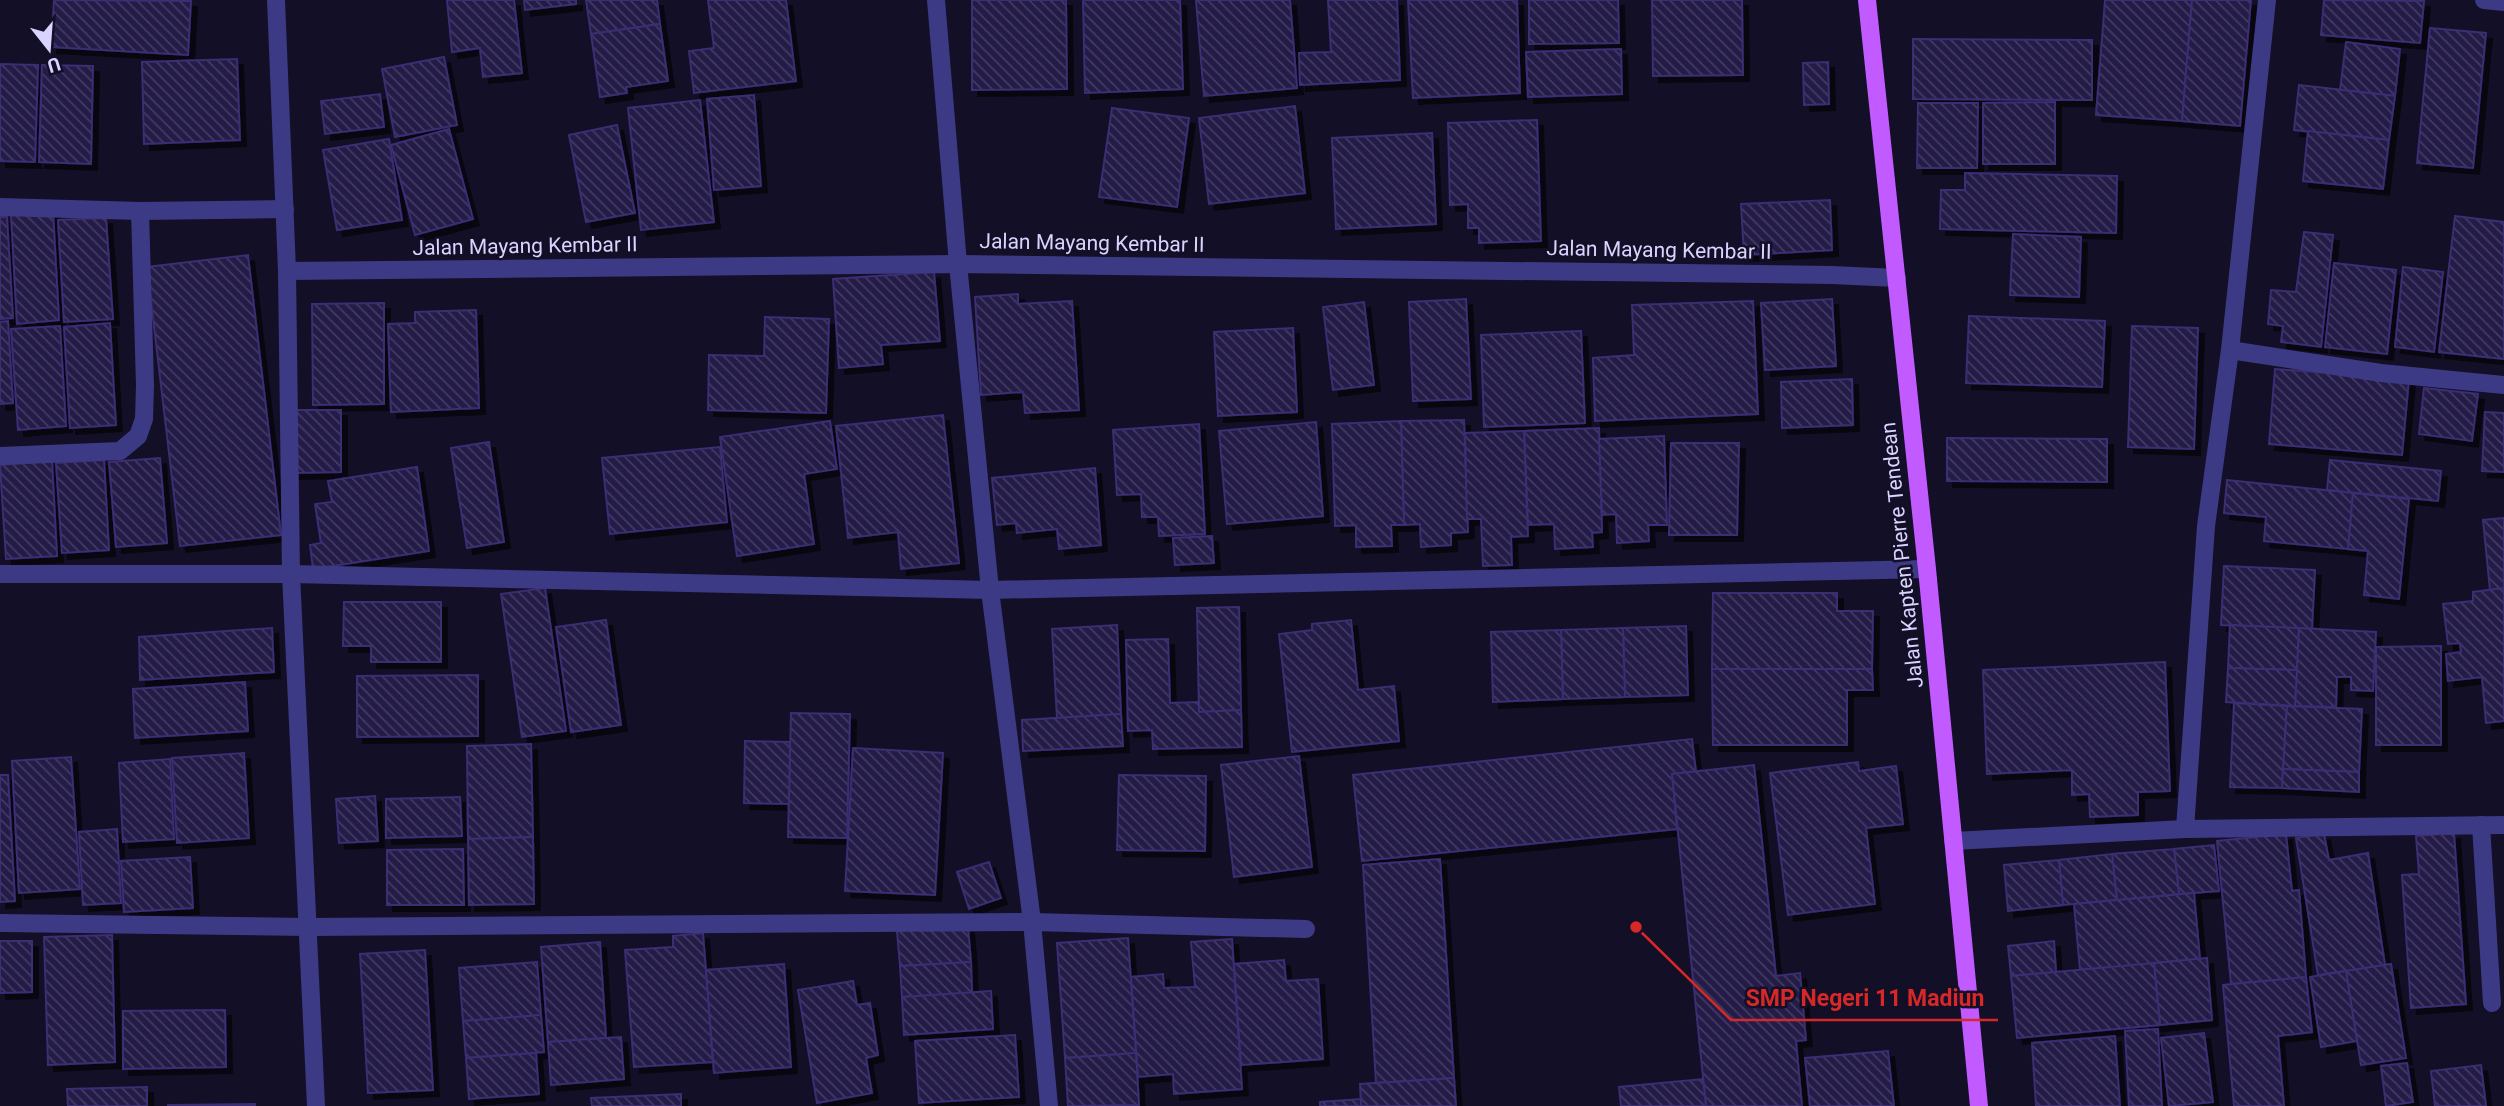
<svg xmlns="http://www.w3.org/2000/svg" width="2504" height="1106" font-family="Roboto,sans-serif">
	<defs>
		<pattern id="building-back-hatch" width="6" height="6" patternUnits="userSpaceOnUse" patternTransform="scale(1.75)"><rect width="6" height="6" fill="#241b47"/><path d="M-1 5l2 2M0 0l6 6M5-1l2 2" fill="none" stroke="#433b63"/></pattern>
		<filter id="shadow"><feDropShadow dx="6" dy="6" stdDeviation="0" flood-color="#0009"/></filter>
	</defs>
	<rect width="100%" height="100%" fill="#130f26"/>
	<g fill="url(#building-back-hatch)" stroke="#3b2d73" stroke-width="2" filter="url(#shadow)">
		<path d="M54,0L191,1L188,55L51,47Z"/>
		<path d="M447,0H514L522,73L483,77L480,48L452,52Z"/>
		<path d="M524,0H576V4L525,10Z"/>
		<path d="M586,0H657L660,24L591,34Z"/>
		<path d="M708,0H786L796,81L694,93L689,51L714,48Z"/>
		<path d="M972,0H1066L1067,89L972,90Z"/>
		<path d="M1083,0H1180L1183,89L1085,93Z"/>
		<path d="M1196,0H1290L1297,88L1204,96Z"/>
		<path d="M1328,0H1397L1400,80L1300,85L1299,53L1331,52Z"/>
		<path d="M1408,0H1517L1520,93L1413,98Z"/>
		<path d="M1529,0H1618L1619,43L1529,44Z"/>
		<path d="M1652,0H1742L1743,75L1653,76Z"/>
		<path d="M2105,0H2192L2182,121L2096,115Z"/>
		<path d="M2192,0H2251L2240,126L2182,121Z"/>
		<path d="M2324,0L2424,1L2420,43L2321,35Z"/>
		<path d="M660,24L668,81L626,87L627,93L600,97L591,34Z"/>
		<path d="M2430,28L2486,33L2473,168L2417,163Z"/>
		<path d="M1913,39L2092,40V100L1913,99Z"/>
		<path d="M2346,42L2400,49L2395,96L2340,90Z"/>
		<path d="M1621,49L1622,94L1528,97L1526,52Z"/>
		<path d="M444,57L457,125L395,137L382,69Z"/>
		<path d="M237,59L240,140L144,144L142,62Z"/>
		<path d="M1828,62L1829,104L1804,105L1803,63Z"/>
		<path d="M0,64L38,65L35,162L0,161Z"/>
		<path d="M42,65L93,66L91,164L39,162Z"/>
		<path d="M2299,85L2395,96L2389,140L2294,130Z"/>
		<path d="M380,94L384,127L325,134L321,101Z"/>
		<path d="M754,95L761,186L714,190L707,99Z"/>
		<path d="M700,100L714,222L641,230L628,108Z"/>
		<path d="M2055,102V164H1983V103Z"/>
		<path d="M1918,103H1978L1977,168H1917Z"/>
		<path d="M1295,106L1305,193L1209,204L1199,118Z"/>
		<path d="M1112,108L1189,118L1177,207L1099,197Z"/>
		<path d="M1537,120L1541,241L1479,243V228H1468V204L1450,205L1448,123Z"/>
		<path d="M617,125L635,213L586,222L569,135Z"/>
		<path d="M449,129L473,219L415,235L391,145Z"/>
		<path d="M2308,131L2389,140L2383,189L2303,181Z"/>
		<path d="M1432,133L1436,224L1336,229L1332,138Z"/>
		<path d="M389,139L402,220L337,230L323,150Z"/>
		<path d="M1965,173L2117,176L2116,233L1940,229L1941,190H1965Z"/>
		<path d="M1830,200L1832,250L1744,255L1741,204Z"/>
		<path d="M53,211L59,320L17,324L11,214Z"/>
		<path d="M2455,216L2504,222V359L2439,352Z"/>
		<path d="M0,217H7L13,318L0,319Z"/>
		<path d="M106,218L113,319L64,322L58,220Z"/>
		<path d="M2304,232L2333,235L2321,347L2281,342L2283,326L2268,324L2271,290L2296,292Z"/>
		<path d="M2013,234L2081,237L2079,297L2010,295Z"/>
		<path d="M248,255L281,535L180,546L147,267Z"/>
		<path d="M2334,263L2396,270L2387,354L2325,347Z"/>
		<path d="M2403,267L2443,272L2434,352L2395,347Z"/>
		<path d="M934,272L940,341L881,345L883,364L839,368L833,279Z"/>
		<path d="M1018,294V304L1072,301L1079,410L1025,413L1023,392L981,395L975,297Z"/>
		<path d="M1466,299L1471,399L1413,401L1409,302Z"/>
		<path d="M1832,299L1836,366L1765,370L1761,303Z"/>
		<path d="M1753,301L1758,414L1595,421L1593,358L1634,355L1632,305Z"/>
		<path d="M1364,302L1374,385L1333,390L1323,307Z"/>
		<path d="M384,303V404L313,405L312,304Z"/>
		<path d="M476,310L479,408L391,412L388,324L415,323V312Z"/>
		<path d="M1969,316L2105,321L2102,387L1966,383Z"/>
		<path d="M765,317L829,319L826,413L708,410L709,355L764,356Z"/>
		<path d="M8,321L13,403L0,404V322Z"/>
		<path d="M110,323L116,425L70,428L64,327Z"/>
		<path d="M60,326L66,426L18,430L11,329Z"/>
		<path d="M2132,326L2198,328L2194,449L2128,447Z"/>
		<path d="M1293,328L1297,412L1218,416L1214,332Z"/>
		<path d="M1581,331L1585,423L1484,427L1481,335Z"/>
		<path d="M2275,369L2409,379L2402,455L2269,444Z"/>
		<path d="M1852,379L1853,425L1782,428L1781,382Z"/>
		<path d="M2424,388L2478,394L2472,441L2419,434Z"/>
		<path d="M294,410H341V472L294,473Z"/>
		<path d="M2485,412L2504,413V472L2482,471Z"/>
		<path d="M943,415L959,563L901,569L898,532L848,538L836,426Z"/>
		<path d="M1464,420L1468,532L1451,533V545L1421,547L1420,524L1404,525L1401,421Z"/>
		<path d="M830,421L837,469L804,474L814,544L737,556L720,437Z"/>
		<path d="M1401,421L1404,525H1391L1392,546L1356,547V525L1335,526L1332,424Z"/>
		<path d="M1316,422L1323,516L1227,524L1219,431Z"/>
		<path d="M1199,424L1205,534L1159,536L1158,517H1142L1141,494L1117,495L1113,430Z"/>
		<path d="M1599,428L1602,532L1592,533L1593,547L1555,549L1554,524L1528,525L1524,431Z"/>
		<path d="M1524,431L1528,536L1511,537L1512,565L1483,566L1481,519H1467L1465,433Z"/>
		<path d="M1664,436L1667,525H1648L1649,541L1617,543L1616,514L1602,515L1599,439Z"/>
		<path d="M1947,438L2107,439V482L1947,481Z"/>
		<path d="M489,442L504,542L467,548L451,448Z"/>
		<path d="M1671,443H1739L1737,535H1669Z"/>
		<path d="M720,447L727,522L610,534L602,458Z"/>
		<path d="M160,458L167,543L116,547L109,462Z"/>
		<path d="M104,460L109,550L62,553L56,463Z"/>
		<path d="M2330,460L2441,471L2438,501L2327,490Z"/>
		<path d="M52,461L57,556L6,559L0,465Z"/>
		<path d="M417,467L429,551L313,569L310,545L321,543L315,504L332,502L328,481Z"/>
		<path d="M1095,468L1101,545L1059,549L1057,529L1017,533L1016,523L997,525L992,478Z"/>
		<path d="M2227,480L2353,493L2348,549L2264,541L2266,517L2224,513Z"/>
		<path d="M2353,493L2409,499L2399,599L2364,595L2368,551L2348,549Z"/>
		<path d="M2504,518V588L2490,590L2483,520Z"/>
		<path d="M1212,536L1214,563L1175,565L1173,538Z"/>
		<path d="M2224,566L2315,570L2312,629L2221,625Z"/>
		<path d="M545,588L566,731L522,737L501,594Z"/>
		<path d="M2504,588V721L2486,723L2482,677L2448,681L2446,654L2461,652L2460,643L2448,644L2443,604L2473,601V592Z"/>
		<path d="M1713,593H1837V611H1873L1872,669H1712Z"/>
		<path d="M344,602H441V662H371V646H343Z"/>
		<path d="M1239,607L1241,710L1199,712L1197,608Z"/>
		<path d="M606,620L621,725L571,732L556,627Z"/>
		<path d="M1351,620L1358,690L1394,686L1399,741L1292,752L1279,634L1312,630V624Z"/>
		<path d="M1117,625L1121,714L1057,718L1052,629Z"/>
		<path d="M2230,625L2299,628L2297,670L2228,668Z"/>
		<path d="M1686,626L1688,695L1625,697L1623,628Z"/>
		<path d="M272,628L274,672L140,680L139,637Z"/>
		<path d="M1623,628L1625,697L1563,699L1561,630Z"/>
		<path d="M2299,628L2376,632L2373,691L2351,690V677H2337L2336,707L2295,706Z"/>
		<path d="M1561,630L1563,699L1493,702L1491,632Z"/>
		<path d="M1168,639L1170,703L1199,702V712L1241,710L1242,747L1153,749L1152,730L1128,731L1126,640Z"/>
		<path d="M2441,646V745H2376V647Z"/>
		<path d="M2165,662L2170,791L2138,792V815L2090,817L2089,794L2072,795V770L1987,774L1983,670Z"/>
		<path d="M2228,668L2297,670L2295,706L2226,702Z"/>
		<path d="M1712,669H1872L1873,690H1847V745H1713Z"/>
		<path d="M478,675V736L357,737V676Z"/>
		<path d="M245,682L248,731L135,738L133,689Z"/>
		<path d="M2234,703L2287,706L2282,788L2230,787Z"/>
		<path d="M2287,706L2362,709L2359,772L2283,769Z"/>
		<path d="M791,713L850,714L847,838L788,837Z"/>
		<path d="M1121,714L1123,746L1023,751L1022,720Z"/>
		<path d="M1692,739L1696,772L1672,774L1677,829L1362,861L1353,775Z"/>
		<path d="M745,741L790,742L789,804L744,803Z"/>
		<path d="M531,744L533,837L468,839L467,746Z"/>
		<path d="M853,748L943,753L935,895L845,891Z"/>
		<path d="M244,753L249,838L177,843L172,758Z"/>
		<path d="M1299,756L1312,867L1234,877L1221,765Z"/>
		<path d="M71,757L80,889L19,893L12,761Z"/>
		<path d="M170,759L174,839L123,842L119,763Z"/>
		<path d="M1858,762L1859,771L1896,766L1903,824L1866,828L1875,904L1788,915L1770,773Z"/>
		<path d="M1754,765L1776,976L1800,973L1806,1040L1796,1041L1802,1106H1706L1672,774Z"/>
		<path d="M2283,769L2359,772V792L2282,788Z"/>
		<path d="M0,775H8L15,901L0,902Z"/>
		<path d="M1119,775L1206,776L1205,851L1117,850Z"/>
		<path d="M375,796L378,841L339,843L336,799Z"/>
		<path d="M460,797L462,836L386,838V799Z"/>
		<path d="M117,829L121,903L83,905L79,832Z"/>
		<path d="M2454,833L2466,1004L2411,1008L2402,875L2419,874L2416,836Z"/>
		<path d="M2286,834L2292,891L2299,890L2306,977L2231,984L2217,841Z"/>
		<path d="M2324,834L2329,860L2368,853L2385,965L2318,975L2296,838Z"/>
		<path d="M533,837L534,904L469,905L468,839Z"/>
		<path d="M2214,845L2219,891L2179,894L2174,849Z"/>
		<path d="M463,849L464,905H387V850Z"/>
		<path d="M2174,849L2179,894L2117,900L2112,854Z"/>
		<path d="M2112,854L2117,900L2063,905L2059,860Z"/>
		<path d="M190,857L193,908L124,912L121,861Z"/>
		<path d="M1440,859L1454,1078L1376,1083L1363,865Z"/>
		<path d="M2059,860L2063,905L2008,911L2004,865Z"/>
		<path d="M989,862L1001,898L969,909L957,872Z"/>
		<path d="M2194,893L2200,959L2080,970L2074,904Z"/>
		<path d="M968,927L971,962L900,966L897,931Z"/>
		<path d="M703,933L713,1062L634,1067L625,950L673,947V936Z"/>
		<path d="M112,935L115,1062L48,1065L44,937Z"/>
		<path d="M1128,938L1136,1053L1065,1058L1057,943Z"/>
		<path d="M1232,939L1242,1089L1174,1094L1173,1074L1138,1077L1131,977L1163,974L1164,988L1195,987L1191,942Z"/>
		<path d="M0,941H32V992L0,993Z"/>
		<path d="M2054,941L2056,972L2011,976L2008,946Z"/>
		<path d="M600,942L606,1038L548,1042L541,947Z"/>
		<path d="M425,950L433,1090L368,1093L360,954Z"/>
		<path d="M2207,958L2212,1020L2160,1025L2154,963Z"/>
		<path d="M1284,960L1286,981L1318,979L1323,1059L1241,1065L1234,964Z"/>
		<path d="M537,962L541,1015L463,1021L459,968Z"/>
		<path d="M971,962L972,993L902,997L900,966Z"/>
		<path d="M2154,963L2160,1025L2017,1038L2011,976Z"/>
		<path d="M784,964L791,1067L714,1073L706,970Z"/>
		<path d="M2391,964L2406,1058L2361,1065L2346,971Z"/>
		<path d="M2346,971L2357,1041L2321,1047L2310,977Z"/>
		<path d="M2306,977L2312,1032L2278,1036L2284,1106H2234L2223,985Z"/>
		<path d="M853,981L857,1005L870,1003L878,1055L866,1058L872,1093L817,1103L798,990Z"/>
		<path d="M991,991L993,1029L904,1035L902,997Z"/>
		<path d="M225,1010L226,1067L123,1069V1011Z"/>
		<path d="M541,1015L544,1052L466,1058L463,1021Z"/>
		<path d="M2158,1029L2162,1106H2129L2125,1031Z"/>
		<path d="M2204,1033L2213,1102L2169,1106L2161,1038Z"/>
		<path d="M1015,1035L1019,1097L919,1103L915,1041Z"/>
		<path d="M2115,1036L2120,1106H2036L2032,1043Z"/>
		<path d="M621,1037L624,1079L551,1085L548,1042Z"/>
		<path d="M1888,1051L1894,1106H1810L1805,1058Z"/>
		<path d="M536,1053L539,1094L469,1099L466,1058Z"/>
		<path d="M1136,1053L1139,1105L1068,1106L1065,1058Z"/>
		<path d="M2407,1063L2413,1102L2386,1106L2381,1066Z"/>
		<path d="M2481,1065L2486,1106H2435L2431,1071Z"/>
		<path d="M1454,1078L1456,1106H1361L1360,1084Z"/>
		<path d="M1703,1079L1706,1106H1621L1619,1087Z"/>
		<path d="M147,1087V1106H68L67,1089Z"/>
		<path d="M681,1094V1106H592L591,1098Z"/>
		<path d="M1361,1099V1106H1320V1102Z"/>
		<path d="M255,1104V1106H168V1105Z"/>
	</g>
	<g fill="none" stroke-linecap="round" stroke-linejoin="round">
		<g stroke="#3d3a85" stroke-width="18">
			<path d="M276,0L287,271L291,574L316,1106"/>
			<path d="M936,0L958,264L990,590L1032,922L1049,1106"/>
			<path d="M2484,0L2504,2"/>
			<path d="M0,207L140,211L285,209"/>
			<path d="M287,271L958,264L1832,275L1897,278"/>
			<path d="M2230,350L2381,373L2504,385"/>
			<path d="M0,456L120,451L138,436L144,419L145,385L140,211"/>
			<path d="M0,574H291L990,590L1927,569"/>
			<path d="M2481,825L2492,1003"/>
			<path d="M2185,829L2206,526L2230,350L2267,0"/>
			<path d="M1953,841L2185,829L2504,825"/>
			<path d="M0,923L308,927L1032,922L1306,929"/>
		</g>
		<path stroke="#c25bff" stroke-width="18" d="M1867,0L1927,569L1979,1106"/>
	</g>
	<g text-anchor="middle" stroke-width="5" stroke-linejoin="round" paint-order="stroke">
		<g font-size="21" fill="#d9d4ff" stroke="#130f26">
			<text transform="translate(1092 243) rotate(1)" y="7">Jalan Mayang Kembar II</text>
			<text transform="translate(525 246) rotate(-1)" y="7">Jalan Mayang Kembar II</text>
			<text transform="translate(1659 250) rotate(1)" y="7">Jalan Mayang Kembar II</text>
			<text transform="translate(1902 555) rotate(-96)" y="7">Jalan Kapten Pierre Tendean</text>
		</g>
	</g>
	<path fill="none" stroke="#d62828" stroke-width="2.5" d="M1636 927L1731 1020H1998"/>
	<circle fill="#d62828" stroke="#130f26" stroke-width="2.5" cx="1636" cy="927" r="7"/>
	<g font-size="23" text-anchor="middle" font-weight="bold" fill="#d62828" stroke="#130f26" stroke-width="5" stroke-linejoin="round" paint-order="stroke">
		<text x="1865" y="1006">SMP Negeri 11 Madiun</text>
	</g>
	<g transform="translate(49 49) rotate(163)" stroke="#130f26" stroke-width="5" paint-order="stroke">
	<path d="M0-5L12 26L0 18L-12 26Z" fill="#d9d4ff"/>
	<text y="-10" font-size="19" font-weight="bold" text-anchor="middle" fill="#d9d4ff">U</text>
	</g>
</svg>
